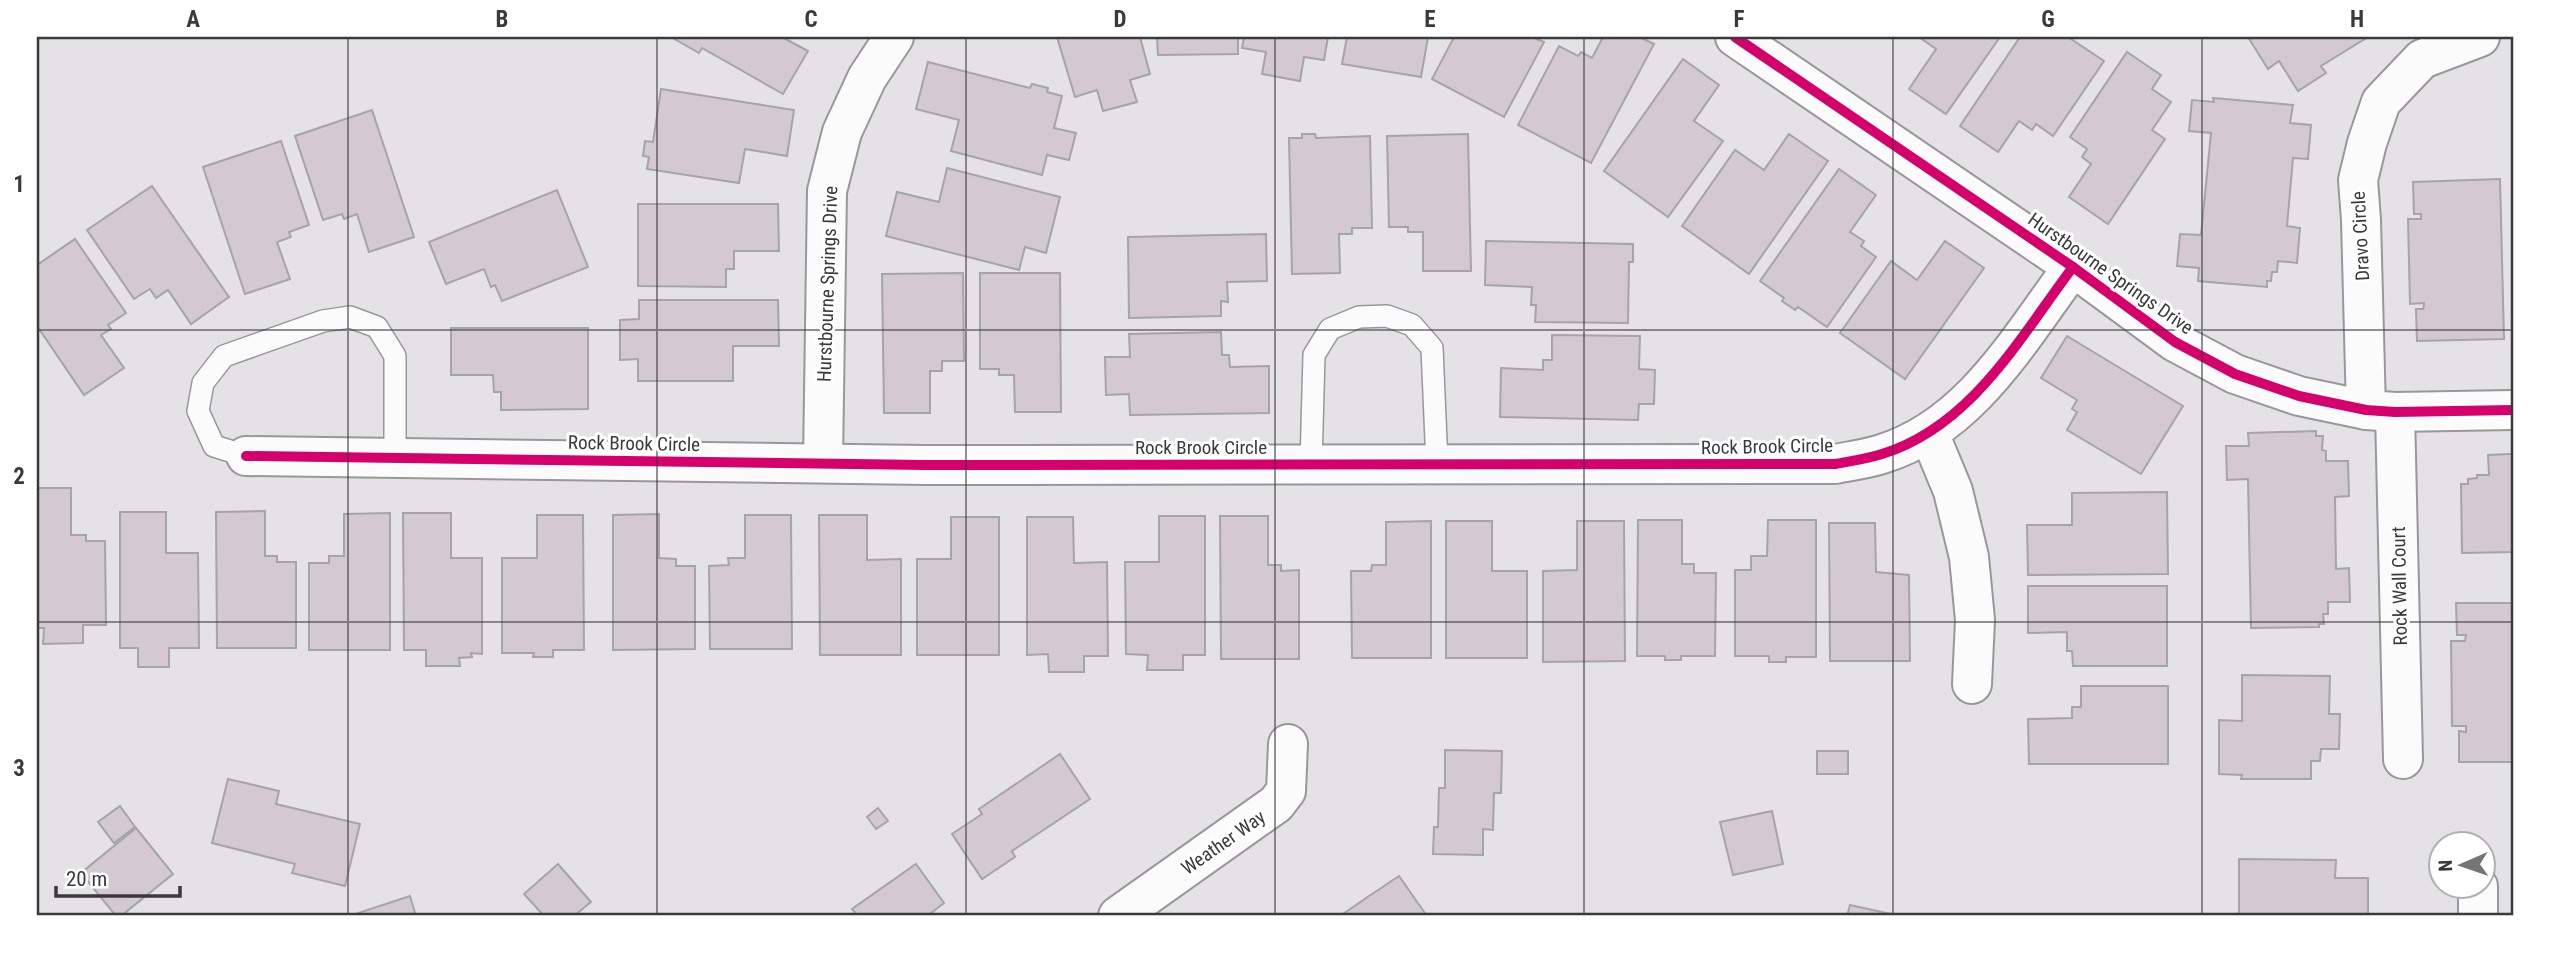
<svg xmlns="http://www.w3.org/2000/svg" width="2550" height="953" font-family="'Roboto Condensed',sans-serif">
	<rect width="100%" height="100%" fill="#e4e2e6"/>
	<g fill="#d4c8d3" stroke="#a5a4a6" stroke-width="2">
		<path d="M671,37H782L808,51L783,94L702,48L699,53Z"/>
		<path d="M1057,37H1140L1150,74L1130,80L1137,102L1103,111L1097,90L1075,97Z"/>
		<path d="M1157,37H1238V54L1158,55Z"/>
		<path d="M1244,37H1328L1324,60L1304,57L1300,81L1262,74L1266,52L1242,48Z"/>
		<path d="M1347,37H1428L1421,77L1342,64Z"/>
		<path d="M1454,37H1532L1544,42L1504,117L1432,79Z"/>
		<path d="M1603,37H1640L1654,44L1591,163L1518,125L1559,46L1578,56L1581,52L1592,58Z"/>
		<path d="M1919,37H2000L1946,114L1909,89L1936,49Z"/>
		<path d="M2020,37H2068L2104,61L2053,136L2036,124L2032,130L2019,121L1998,152L1960,126Z"/>
		<path d="M2248,37H2368L2321,66L2326,73L2298,91L2279,61L2268,69Z"/>
		<path d="M2127,52L2161,75L2152,89L2171,102L2152,130L2165,139L2108,224L2069,197L2091,164L2082,157L2087,149L2070,137Z"/>
		<path d="M1683,59L1719,85L1694,121L1723,141L1668,217L1604,171Z"/>
		<path d="M928,62L1030,88L1032,84L1048,88L1047,92L1062,96L1054,128L1076,133L1069,160L1047,155L1042,175L951,151L959,120L916,109Z"/>
		<path d="M661,89L794,110L787,156L745,149L739,183L647,169L649,157L643,156L645,141L653,142Z"/>
		<path d="M2213,98L2293,105L2290,123L2311,125L2308,159L2293,158L2287,226L2300,228L2297,263L2278,261L2277,272H2272L2271,281H2267V287L2198,281L2199,268L2177,266L2180,234L2201,235L2211,133L2189,131L2192,100L2214,102Z"/>
		<path d="M372,110L414,237L369,252L357,214L344,219L342,214L323,220L295,136Z"/>
		<path d="M1302,134H1315L1316,138L1370,136L1372,228H1352V234H1339L1340,273L1292,274L1289,138H1302Z"/>
		<path d="M1468,134L1471,271H1423V232H1408V227H1389L1387,136Z"/>
		<path d="M1789,134L1828,161L1749,274L1682,226L1735,150L1764,170Z"/>
		<path d="M281,141L309,225L289,232L291,237L277,242L290,279L245,294L203,167Z"/>
		<path d="M947,168L1060,197L1046,253L1025,247L1019,270L886,236L897,192L939,202Z"/>
		<path d="M1839,169L1876,195L1850,232L1864,241L1861,246L1876,257L1827,327L1798,307L1795,310L1782,301L1784,298L1760,281Z"/>
		<path d="M2500,179L2504,339L2417,341L2416,309H2423L2424,305V303L2410,304L2408,219H2421V214H2414L2413,182Z"/>
		<path d="M152,186L229,297L191,324L168,290L156,298L150,289L134,299L87,230Z"/>
		<path d="M557,190L588,267L502,301L495,285L491,287L484,269L446,284L429,242Z"/>
		<path d="M638,204H778L779,251H734V269H726V287L638,286Z"/>
		<path d="M1266,234L1267,281L1227,282L1228,302L1221,301V316L1129,318L1128,237Z"/>
		<path d="M75,239L126,313L108,325L111,329L101,335L124,368L84,395L37,326V265Z"/>
		<path d="M1486,241L1633,244V262H1629L1628,323L1535,322L1536,305H1531L1532,287L1485,285Z"/>
		<path d="M1945,241L1984,268L1905,379L1840,333L1891,261L1917,280Z"/>
		<path d="M963,273L964,361H942V371H930V413H884L882,274Z"/>
		<path d="M980,273H1060L1061,412H1015L1014,375H999V369H980Z"/>
		<path d="M639,300H778L779,346H733V381H638V359L620,360V320L639,319Z"/>
		<path d="M451,328H588V409L501,410V392H494L493,375H451Z"/>
		<path d="M1221,332L1222,355H1229L1230,367L1269,366V413L1130,415L1129,394L1106,395L1105,357H1130L1129,334Z"/>
		<path d="M1552,335L1640,336L1639,369L1655,370L1654,404H1639L1638,420L1500,417L1501,368L1543,370V360H1552Z"/>
		<path d="M2067,336L2183,406L2141,474L2067,430L2077,412L2072,409L2077,400L2041,378Z"/>
		<path d="M2316,431V436H2323L2322,450L2326,451V461H2348L2349,496L2335,497L2336,569L2349,568L2350,602H2328V614H2323L2324,624H2319V627L2251,628L2248,479L2227,480L2226,446H2249L2248,433Z"/>
		<path d="M2509,454H2513V552L2462,553L2461,484H2468V479L2477,478V475H2489L2488,455Z"/>
		<path d="M37,488H71V535H86V541H105L106,625H83V643L43,644L44,628H37Z"/>
		<path d="M2167,492L2168,574L2028,575L2027,525H2072V493Z"/>
		<path d="M265,511V556H277V562H296V648H217L216,512Z"/>
		<path d="M120,512H166V553H198L199,648H169V667H138V648H120Z"/>
		<path d="M390,513V650H309V563H329V556H344V514Z"/>
		<path d="M403,513H451V558H482V654L471,653L472,657L459,658L460,666H426V650H404Z"/>
		<path d="M659,514V558L676,559V566H695V649L613,650V515Z"/>
		<path d="M537,515H583L584,650H553V657H533L534,653H502V558H537Z"/>
		<path d="M745,515H791L792,649H710L709,566L729,565L728,558H745Z"/>
		<path d="M819,515H867V560L901,559V655H820Z"/>
		<path d="M1159,516H1205V655H1183V670H1147L1148,655L1126,654L1125,562H1159Z"/>
		<path d="M1220,516H1268V565H1281V571L1299,570V659H1221Z"/>
		<path d="M951,517H999V655H917V559H951Z"/>
		<path d="M1027,517H1073L1074,563L1107,562L1108,656H1084V672H1049L1048,654L1027,655Z"/>
		<path d="M1638,520H1682V564H1694V573H1716L1715,656H1681V660H1665V656H1637Z"/>
		<path d="M1768,520H1816V657H1786V662H1769V656H1735V570H1751V556H1767Z"/>
		<path d="M1431,521V658H1352L1351,571H1371L1372,565H1386V522Z"/>
		<path d="M1446,521H1492V571H1527V658H1446Z"/>
		<path d="M1577,521H1624L1625,661L1543,662V571L1577,570Z"/>
		<path d="M1829,523H1875L1876,572L1909,575L1910,661H1830Z"/>
		<path d="M2028,586H2167V666H2073L2072,651H2067V632L2028,633Z"/>
		<path d="M2456,603H2513V762H2459V731L2466,732V726H2452L2451,641H2465L2466,635H2457Z"/>
		<path d="M2242,675L2330,676L2329,714H2340L2339,749H2321L2320,761H2311V779H2241L2242,775L2219,774V720L2242,721Z"/>
		<path d="M2081,686H2168V764H2029L2028,719L2072,718V707H2081Z"/>
		<path d="M1445,750L1502,751L1501,793H1494L1493,827V830L1483,829V855L1433,854L1434,827H1438L1439,788H1445Z"/>
		<rect x="1817" y="751" width="31" height="23"/>
		<path d="M1060,754L1090,799L1012,851L1015,857L982,879L952,834L982,814L979,809Z"/>
		<path d="M228,779L279,791L276,804L360,824L345,886L292,873L295,864L212,843Z"/>
		<path d="M120,806L135,827L114,843L98,822Z"/>
		<path d="M878,808L888,821L876,829L867,817Z"/>
		<path d="M1772,811L1783,864L1733,875L1720,822Z"/>
		<path d="M136,828L173,874L121,916H116L81,873Z"/>
		<path d="M2239,859L2336,860L2335,878H2368V916H2239Z"/>
		<path d="M558,864L591,902L574,916H544L524,894Z"/>
		<path d="M916,864L944,903L927,916H858L852,909Z"/>
		<path d="M1399,876L1427,916H1340L1372,894Z"/>
		<path d="M410,896L416,916H356L355,914Z"/>
		<path d="M1850,905L1886,913L1904,916H1847Z"/>
	</g>
	<g fill="none" stroke-linecap="round" stroke-linejoin="round">
		<defs>
			<g id="service">
				<path d="M246,456L214,446L198,411L203,383L224,356L323,321L350,317L377,327L395,356V457"/>
				<path d="M1311,464L1314,355L1330,329L1359,317L1387,316L1412,325L1432,348L1437,464"/>
			</g>
			<g id="minor">
				<path d="M1735,37L2073,267L2175,342L2235,374L2299,396L2366,410L2395,412L2513,410"/>
				<path d="M2366,410L2361,220L2358,180L2367,143L2381,102L2422,59L2480,37"/>
				<path d="M2395,412L2403,759"/>
				<path d="M1929,433L1953,491L1969,557L1975,620L1972,684"/>
				<path d="M246,456L925,465L1835,464C1850,461 1867,459 1882,454C1972,426 2020,337 2073,267"/>
				<path d="M823,462L827,191L842,132L867,78L894,37"/>
				<path d="M1118,916L1276,804L1286,791L1288,744"/>
				<path d="M2478,916V886"/>
			</g>
		</defs>
		<use href="#service" stroke="#99979a" stroke-width="24"/>
		<use href="#minor" stroke="#99979a" stroke-width="42"/>
		<use href="#service" stroke="#fbfbfb" stroke-width="21"/>
		<use href="#minor" stroke="#fbfbfb" stroke-width="38"/>
		<defs>
			<g id="cycleway">
				<path d="M1735,37L2073,267L2175,342L2235,374L2299,396L2366,410L2395,412L2513,410"/>
				<path d="M246,456L925,465L1835,464C1850,461 1867,459 1882,454C1972,426 2020,337 2073,267"/>
			</g>
		</defs>
		<use href="#cycleway" stroke="#fff" stroke-width="15"/>
		<use href="#cycleway" stroke="#d6006c" stroke-width="10"/>
	</g>
	<path fill="none" stroke="#3a393b" stroke-width="2" stroke-opacity="0.55" d="M348,37V916M657,37V916M966,37V916M1275,37V916M1584,37V916M1893,37V916M2202,37V916M37,330H2513M37,622H2513"/>
	<g text-anchor="middle" stroke-width="6" stroke-linejoin="round" paint-order="stroke">
		<g font-size="19" fill="#3a393b" stroke="#fff">
			<text transform="translate(2360 236) rotate(-93)" y="7">Dravo Circle</text>
			<text transform="translate(2111 273) rotate(35)" y="7">Hurstbourne Springs Drive</text>
			<text transform="translate(827 284) rotate(-88)" y="7">Hurstbourne Springs Drive</text>
			<text transform="translate(634 443) rotate(1)" y="7">Rock Brook Circle</text>
			<text transform="translate(1767 446) rotate(-1)" y="7">Rock Brook Circle</text>
			<text x="1201" y="454">Rock Brook Circle</text>
			<text transform="translate(2399 586) rotate(-91)" y="7">Rock Wall Court</text>
			<text transform="translate(1223 842) rotate(-35)" y="7">Weather Way</text>
		</g>
	</g>
	<rect width="2550" height="953" fill="none" stroke="#ffffff" stroke-width="77"/>
	<g transform="translate(2462 865) rotate(268)"><circle r="33" fill="#ffffff" stroke="#b0b0b1" stroke-width="2"/>
	<path d="M0-5L12 26L0 18L-12 26Z" fill="#767477"/>
	<text y="-10" font-size="19" font-weight="bold" text-anchor="middle" fill="#3a393b">N</text>
	</g>
	<path d="M56 886v10h124v-10" fill="none" stroke="#3a393b" stroke-width="3.5"/>
	<text x="66" y="886" font-size="21" fill="#3a393b" stroke="#ffffff" stroke-width="5" paint-order="stroke">20 m</text>
	<rect x="38" y="38" width="2474" height="876" fill="none" stroke="#3a393b" stroke-width="2.5"/>
	<g font-size="23" text-anchor="middle" font-weight="bold" fill="#3a393b">
		<text x="193" y="27">A</text>
		<text x="502" y="27">B</text>
		<text x="811" y="27">C</text>
		<text x="1120" y="27">D</text>
		<text x="1430" y="27">E</text>
		<text x="1739" y="27">F</text>
		<text x="2048" y="27">G</text>
		<text x="2357" y="27">H</text>
		<text x="19" y="192">1</text>
		<text x="19" y="484">2</text>
		<text x="19" y="776">3</text>
	</g>
</svg>
